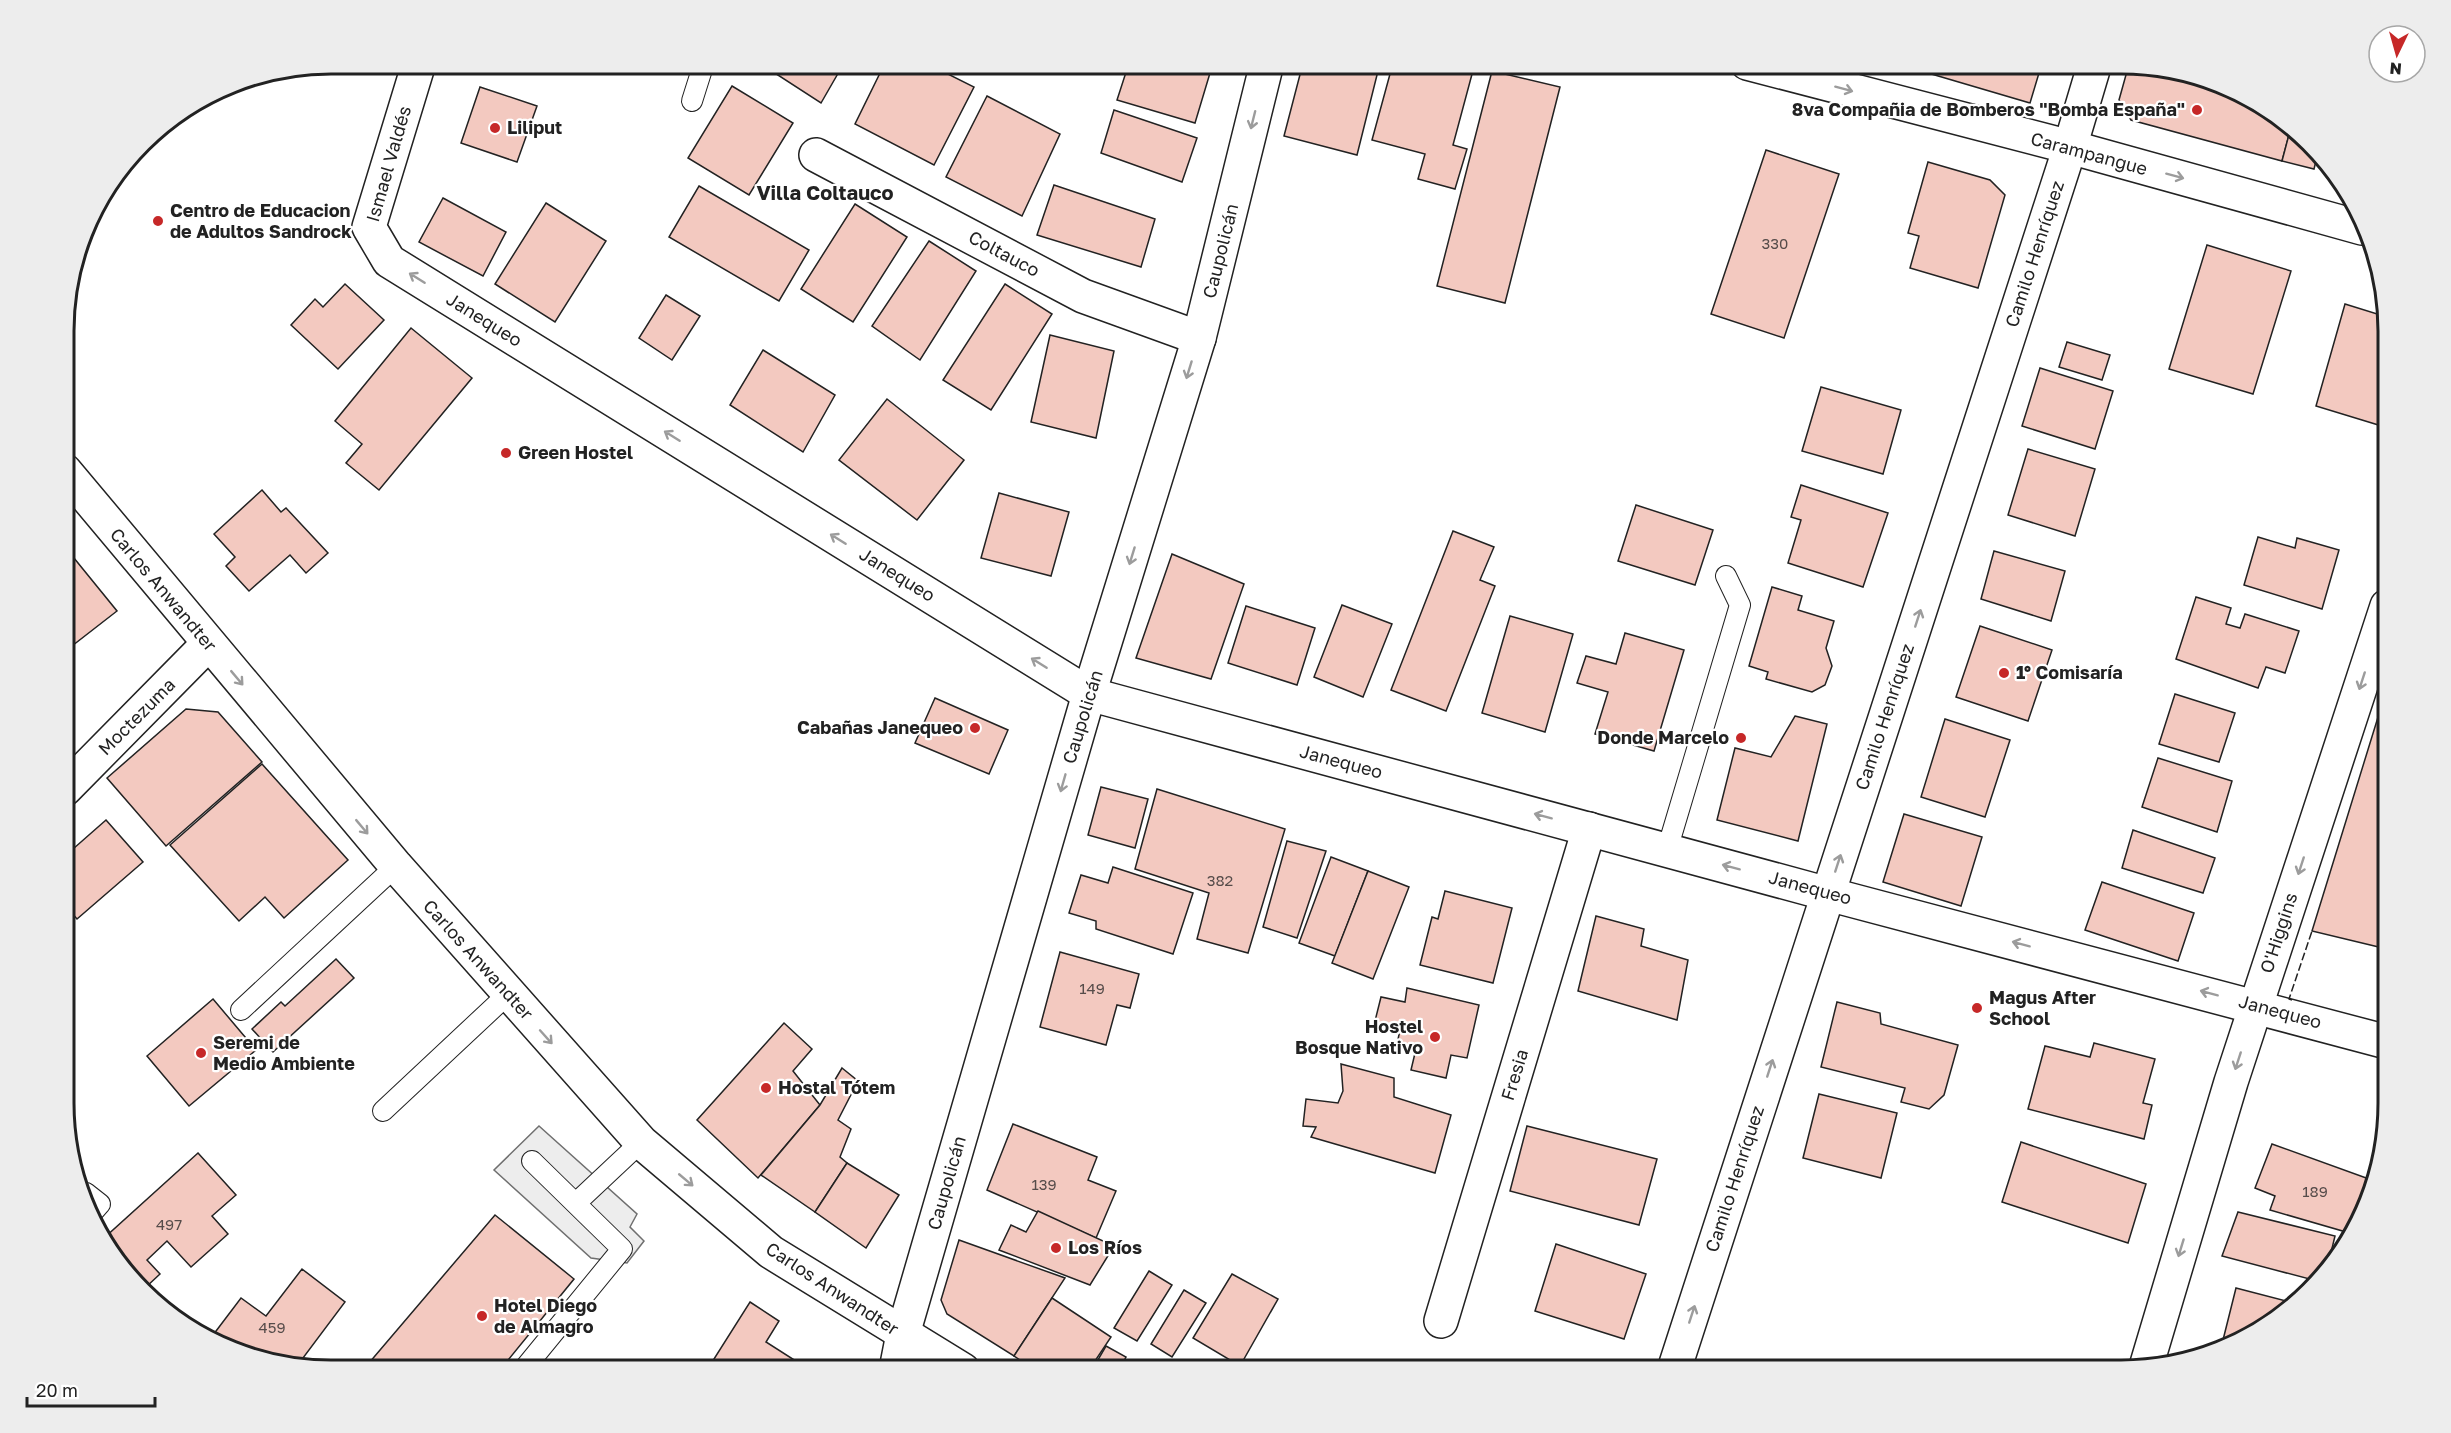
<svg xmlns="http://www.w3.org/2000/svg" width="2451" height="1433" font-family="'Golos Text',sans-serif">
	<rect width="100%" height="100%" fill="#fff"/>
	<path fill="#ededed" stroke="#6f6f6f" stroke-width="1.5" d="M539,1126L637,1214L630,1227L644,1241L627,1263L591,1258L494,1170Z"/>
	<g fill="#f3c9c0" stroke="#222" stroke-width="1.5">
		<path d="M770,63H844L821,103L767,68Z"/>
		<path d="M885,63H926L974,87L934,165L855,124Z"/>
		<path d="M1129,63H1213L1195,123L1117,100Z"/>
		<path d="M1303,63H1380L1357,155L1284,136Z"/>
		<path d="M1393,63H1475L1453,145L1467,149L1455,189L1418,179L1425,154L1372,140Z"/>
		<path d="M1894,63H2042L2030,103Z"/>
		<path d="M2129,64L2190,72L2254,99L2291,127L2282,161L2131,120L2119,100Z"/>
		<path d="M1492,71L1560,87L1505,303L1437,286Z"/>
		<path d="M732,86L793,123L749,195L688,158Z"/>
		<path d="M480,87L537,106L517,162L461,143Z"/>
		<path d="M987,96L1060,134L1022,216L946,177Z"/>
		<path d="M1114,110L1197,138L1182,182L1101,153Z"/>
		<path d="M2291,127L2309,141L2318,153L2314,169L2282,161Z"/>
		<path d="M1766,150L1839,174L1784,338L1711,314Z"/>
		<path d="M1928,162L1990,180L2005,195L1978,288L1910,268L1919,236L1908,233Z"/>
		<path d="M1054,185L1155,219L1141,267L1037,235Z"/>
		<path d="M699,186L809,250L779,301L669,237Z"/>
		<path d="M443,198L506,232L483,276L419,242Z"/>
		<path d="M546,203L606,241L555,322L495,284Z"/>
		<path d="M855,204L907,237L853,322L801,289Z"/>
		<path d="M929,241L976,271L920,360L872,326Z"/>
		<path d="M2207,245L2291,271L2253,394L2169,369Z"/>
		<path d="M345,284L384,320L338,369L291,325L315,299L323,307Z"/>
		<path d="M1005,284L1052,314L991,410L943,380Z"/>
		<path d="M666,295L700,316L672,360L639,338Z"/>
		<path d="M2345,304L2387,317V420L2385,427L2316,406Z"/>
		<path d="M411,328L472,378L379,490L346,463L362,444L335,421Z"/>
		<path d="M1050,335L1114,351L1096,438L1031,422Z"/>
		<path d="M2067,342L2110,355L2102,380L2059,367Z"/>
		<path d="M763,350L835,395L803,452L730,405Z"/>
		<path d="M2040,368L2113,391L2095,449L2022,426Z"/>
		<path d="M1821,387L1901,410L1883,474L1802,451Z"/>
		<path d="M887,399L964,460L917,520L839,460Z"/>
		<path d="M2028,449L2095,469L2075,536L2008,515Z"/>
		<path d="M1801,485L1888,513L1863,587L1788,563L1801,520L1791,517Z"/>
		<path d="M262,490L281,512L286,508L328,553L306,573L290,555L249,591L226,566L235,557L214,534Z"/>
		<path d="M999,493L1069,512L1051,576L981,558Z"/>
		<path d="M1636,505L1713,530L1695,585L1618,561Z"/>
		<path d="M1453,531L1494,547L1480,580L1495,586L1446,711L1391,690Z"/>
		<path d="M2258,537L2295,548L2297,538L2339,550L2322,609L2244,585Z"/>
		<path d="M65,547L117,611L68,649L65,646Z"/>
		<path d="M1994,551L2065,571L2051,621L1981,599Z"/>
		<path d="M1172,554L1244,584L1211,679L1136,658Z"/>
		<path d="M1772,587L1802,596L1798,610L1834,621L1826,648L1832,666L1825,685L1812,692L1766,679L1768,672L1749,666Z"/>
		<path d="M2196,597L2231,608L2226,624L2240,628L2245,614L2299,631L2285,673L2266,667L2258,688L2176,659Z"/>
		<path d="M1342,605L1392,624L1363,697L1314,677Z"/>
		<path d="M1246,606L1315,628L1297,685L1228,663Z"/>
		<path d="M1510,616L1573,634L1545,732L1482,713Z"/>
		<path d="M1980,626L2052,650L2028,721L1956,697Z"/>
		<path d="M1625,633L1684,650L1654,751L1595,734L1608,692L1577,683L1586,656L1616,664Z"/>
		<path d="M2387,688V949L2312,931Z"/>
		<path d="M2175,694L2235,713L2219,762L2159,744Z"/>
		<path d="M935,698L1008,730L989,774L915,743Z"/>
		<path d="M186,709L218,712L262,762L166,846L107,778Z"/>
		<path d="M1795,716L1827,724L1798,841L1717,820L1735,748L1771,757Z"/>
		<path d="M1945,719L2010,740L1985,817L1921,797Z"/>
		<path d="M2158,758L2232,781L2217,832L2142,807Z"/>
		<path d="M262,764L348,860L284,918L265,897L239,921L170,845Z"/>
		<path d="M1101,787L1148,799L1135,848L1088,835Z"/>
		<path d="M1157,789L1285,829L1248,953L1197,939L1209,893L1135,869Z"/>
		<path d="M1904,814L1982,837L1961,906L1883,882Z"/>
		<path d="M106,820L143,862L77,919L65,905V856Z"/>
		<path d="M2133,830L2215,858L2203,893L2122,868Z"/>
		<path d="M1287,841L1326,851L1297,938L1263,927Z"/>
		<path d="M1331,857L1368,871L1335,956L1299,943Z"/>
		<path d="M1113,867L1193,893L1173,954L1096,929V921L1069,913L1081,875L1108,883Z"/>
		<path d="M1368,871L1409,887L1373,979L1332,963Z"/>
		<path d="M2102,882L2194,913L2178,961L2085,930Z"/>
		<path d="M1445,891L1512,908L1493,983L1420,965L1432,917L1438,919Z"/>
		<path d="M1596,916L1644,929L1641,946L1688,960L1677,1020L1578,991Z"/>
		<path d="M1060,952L1139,974L1130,1008L1117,1005L1106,1045L1040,1027Z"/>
		<path d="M336,959L354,978L273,1052L252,1029L281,1002L285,1006Z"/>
		<path d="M1407,988L1479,1005L1467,1058L1451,1055L1446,1078L1411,1070L1416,1049L1397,1044L1400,1030L1374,1025L1381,997L1405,1002Z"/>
		<path d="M213,999L256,1050L189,1106L147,1056Z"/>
		<path d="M1837,1002L1880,1013L1881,1024L1958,1045L1944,1095L1929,1109L1901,1102L1905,1088L1821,1067Z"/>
		<path d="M784,1023L812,1049L793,1071L820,1105L758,1178L697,1120Z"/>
		<path d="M2094,1043L2155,1059L2143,1103L2152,1105L2144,1139L2028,1109L2045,1046L2090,1057Z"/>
		<path d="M1341,1064L1394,1078V1097L1451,1115L1435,1173L1311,1137L1316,1127L1303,1126L1306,1099L1338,1103L1343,1091Z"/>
		<path d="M842,1068L858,1081L838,1120L851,1129L840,1157L847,1163L815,1212L761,1175L820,1105Z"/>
		<path d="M1819,1094L1897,1113L1881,1178L1803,1158Z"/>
		<path d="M1013,1124L1097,1157L1088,1180L1116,1191L1096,1238L987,1190Z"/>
		<path d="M1527,1126L1657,1159L1639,1225L1510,1191Z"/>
		<path d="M2021,1142L2146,1184L2128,1243L2002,1202Z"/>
		<path d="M2272,1144L2369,1179L2353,1234L2270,1210L2275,1196L2255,1188Z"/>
		<path d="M198,1153L236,1195L212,1216L228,1234L191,1267L167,1241L147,1260L160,1274L146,1287L108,1251L103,1239Z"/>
		<path d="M847,1163L899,1195L866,1248L815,1212Z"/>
		<path d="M1038,1211L1114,1246L1090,1285L999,1250L1011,1225L1026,1232Z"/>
		<path d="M2238,1212L2335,1236L2327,1269L2317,1281L2222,1256Z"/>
		<path d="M495,1215L574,1279L500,1370H363Z"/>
		<path d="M959,1240L1065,1278L1014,1356L947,1314L941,1300Z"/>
		<path d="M1556,1244L1646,1274L1624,1339L1535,1311Z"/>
		<path d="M302,1269L345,1302L297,1366L261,1361L210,1339L241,1298L266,1316Z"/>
		<path d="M1149,1271L1172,1285L1137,1341L1114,1328Z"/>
		<path d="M1232,1274L1278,1299L1240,1366L1193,1338Z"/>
		<path d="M2236,1288L2294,1303L2254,1334L2222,1344Z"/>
		<path d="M1184,1290L1206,1303L1172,1357L1151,1344Z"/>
		<path d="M1052,1298L1111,1337L1089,1370H1035L1014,1356Z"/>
		<path d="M750,1302L779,1321L766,1342L810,1370H707Z"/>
		<path d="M1106,1346L1126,1357L1119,1370H1092Z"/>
	</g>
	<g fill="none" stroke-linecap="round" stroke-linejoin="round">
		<defs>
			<g id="lane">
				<path d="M692,101L704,63"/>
				<path d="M1667,850L1740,605L1726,576"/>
				<path d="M241,1010L396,866"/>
				<path d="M383,1111L508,994"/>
				<path d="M86,1193L100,1204L93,1212"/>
				<path d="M576,1203L641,1142"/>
				<path d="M523,1370L622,1249L532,1161"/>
			</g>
			<g id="street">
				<path d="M419,63L369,227L389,261L1089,694L1828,894L2387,1042"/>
				<path d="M816,155L1083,296L1199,338"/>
				<path d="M65,789L208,644"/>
				<path d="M1441,1321L1589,829"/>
				<path d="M2146,1367L2231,1082L2387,606"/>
				<path d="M896,1370L903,1334L1089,694L1199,338L1267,63"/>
				<path d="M1674,1370L2070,147"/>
			</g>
			<g id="secondary">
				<path d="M2070,147L2095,63"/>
				<path d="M65,471L396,866L641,1142L771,1252L963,1370"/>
			</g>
			<path id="primary" d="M1747,63L2070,147L2362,228"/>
		</defs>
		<use href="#lane" stroke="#222" stroke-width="22"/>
		<use href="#street" stroke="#222" stroke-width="36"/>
		<use href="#secondary" stroke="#222" stroke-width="36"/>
		<use href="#primary" stroke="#222" stroke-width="36"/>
		<use href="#lane" stroke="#fff" stroke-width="20"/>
		<use href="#street" stroke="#fff" stroke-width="33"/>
		<use href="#secondary" stroke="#fff" stroke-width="33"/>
		<use href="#primary" stroke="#fff" stroke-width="33"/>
		<g stroke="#222" stroke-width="1.5" stroke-dasharray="8 3" stroke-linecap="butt">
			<path d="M2292,1000L2289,999L2312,931"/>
			<path d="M2378,1025H2380L2384,1010"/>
		</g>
	</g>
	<defs><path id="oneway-shaft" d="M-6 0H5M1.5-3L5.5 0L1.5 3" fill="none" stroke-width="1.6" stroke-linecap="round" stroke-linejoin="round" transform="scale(1.5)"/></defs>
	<g stroke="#9c9c9c">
		<use href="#oneway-shaft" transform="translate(1844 89) rotate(15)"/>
		<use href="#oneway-shaft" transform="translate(1253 120) rotate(104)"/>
		<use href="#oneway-shaft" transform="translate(2175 176) rotate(15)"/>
		<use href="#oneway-shaft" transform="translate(417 278) rotate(-148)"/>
		<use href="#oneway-shaft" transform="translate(1189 370) rotate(107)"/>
		<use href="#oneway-shaft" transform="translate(672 436) rotate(-148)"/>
		<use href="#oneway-shaft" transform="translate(838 539) rotate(-148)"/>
		<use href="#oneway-shaft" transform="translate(1132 556) rotate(107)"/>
		<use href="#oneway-shaft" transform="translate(1918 618) rotate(-72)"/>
		<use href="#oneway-shaft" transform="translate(1039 663) rotate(-148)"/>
		<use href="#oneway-shaft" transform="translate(237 678) rotate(50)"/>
		<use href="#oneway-shaft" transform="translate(2362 681) rotate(108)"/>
		<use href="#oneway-shaft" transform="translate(1063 783) rotate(106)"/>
		<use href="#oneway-shaft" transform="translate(1543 816) rotate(-165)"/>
		<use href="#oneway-shaft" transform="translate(362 827) rotate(50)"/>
		<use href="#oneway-shaft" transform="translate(1838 863) rotate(-72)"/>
		<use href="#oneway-shaft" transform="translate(2301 866) rotate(108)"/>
		<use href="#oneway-shaft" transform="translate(1731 867) rotate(-165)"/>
		<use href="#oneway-shaft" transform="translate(2021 944) rotate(-165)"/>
		<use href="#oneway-shaft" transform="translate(2209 993) rotate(-165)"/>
		<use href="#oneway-shaft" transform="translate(546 1037) rotate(48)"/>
		<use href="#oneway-shaft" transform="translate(2238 1061) rotate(108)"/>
		<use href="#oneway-shaft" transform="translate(1770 1068) rotate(-72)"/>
		<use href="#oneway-shaft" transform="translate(686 1180) rotate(40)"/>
		<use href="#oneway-shaft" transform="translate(2181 1248) rotate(107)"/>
		<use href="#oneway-shaft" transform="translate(1692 1314) rotate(-72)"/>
	</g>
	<g fill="#c62828" stroke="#fff" stroke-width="2">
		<circle cx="2197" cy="110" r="6"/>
		<circle cx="495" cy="128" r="6"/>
		<circle cx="158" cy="221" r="6"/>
		<circle cx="506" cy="453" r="6"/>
		<circle cx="2004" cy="673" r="6"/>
		<circle cx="975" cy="728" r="6"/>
		<circle cx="1741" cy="738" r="6"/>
		<circle cx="1977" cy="1008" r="6"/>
		<circle cx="1435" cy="1037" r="6"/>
		<circle cx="201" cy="1053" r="6"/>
		<circle cx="766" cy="1088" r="6"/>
		<circle cx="1056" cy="1248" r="6"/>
		<circle cx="482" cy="1316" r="6"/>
	</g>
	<g text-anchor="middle" stroke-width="4.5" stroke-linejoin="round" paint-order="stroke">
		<g font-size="15" fill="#564c4a">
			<text x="1775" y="249">330</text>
			<text x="1220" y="886">382</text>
			<text x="1092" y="994">149</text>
			<text x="1044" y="1190">139</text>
			<text x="2315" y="1197">189</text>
			<text x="169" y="1230">497</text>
			<text x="272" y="1333">459</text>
		</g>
		<g font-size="18" font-weight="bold" fill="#222" stroke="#fff" text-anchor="start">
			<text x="2185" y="116" text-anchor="end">8va Compañia de Bomberos "Bomba España"</text>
			<text x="507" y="134">Liliput</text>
			<text x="170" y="217">Centro de Educacion<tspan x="170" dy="21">de Adultos Sandrock</tspan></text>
			<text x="518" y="459">Green Hostel</text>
			<text x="2016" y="679">1° Comisaría</text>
			<text x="963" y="734" text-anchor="end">Cabañas Janequeo</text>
			<text x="1729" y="744" text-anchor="end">Donde Marcelo</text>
			<text x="1989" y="1004">Magus After<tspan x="1989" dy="21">School</tspan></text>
			<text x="1423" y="1033" text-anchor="end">Hostel<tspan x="1423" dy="21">Bosque Nativo</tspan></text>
			<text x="213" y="1049">Seremi de<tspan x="213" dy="21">Medio Ambiente</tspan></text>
			<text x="778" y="1094">Hostal Tótem</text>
			<text x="1068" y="1254">Los Ríos</text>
			<text x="494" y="1312">Hotel Diego<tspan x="494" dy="21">de Almagro</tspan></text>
		</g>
		<g font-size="18" fill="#222" stroke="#fff">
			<text transform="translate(2089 154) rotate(15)" y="6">Carampangue</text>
			<text transform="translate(389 164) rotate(-74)" y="6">Ismael Valdés</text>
			<text transform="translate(1221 251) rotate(-76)" y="6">Caupolicán</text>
			<text transform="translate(1004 254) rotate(28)" y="6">Coltauco</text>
			<text transform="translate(2035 254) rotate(-72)" y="6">Camilo Henríquez</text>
			<text transform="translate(484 320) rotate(32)" y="6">Janequeo</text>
			<text transform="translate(897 575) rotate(32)" y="6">Janequeo</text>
			<text transform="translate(163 590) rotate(50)" y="6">Carlos Anwandter</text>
			<text transform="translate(137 717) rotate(-45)" y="6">Moctezuma</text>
			<text transform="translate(1083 717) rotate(-73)" y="6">Caupolicán</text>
			<text transform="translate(1885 717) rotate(-72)" y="6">Camilo Henríquez</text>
			<text transform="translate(1341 762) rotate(15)" y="6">Janequeo</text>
			<text transform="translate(1810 888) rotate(15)" y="6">Janequeo</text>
			<text transform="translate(2279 933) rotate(-72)" y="6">O'Higgins</text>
			<text transform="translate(478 960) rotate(48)" y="6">Carlos Anwandter</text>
			<text transform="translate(2280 1012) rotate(15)" y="6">Janequeo</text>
			<text transform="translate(1515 1075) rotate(-73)" y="6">Fresia</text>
			<text transform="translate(1735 1179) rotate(-72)" y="6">Camilo Henríquez</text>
			<text transform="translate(947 1183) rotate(-74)" y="6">Caupolicán</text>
			<text transform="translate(832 1289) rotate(33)" y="6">Carlos Anwandter</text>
		</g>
		<g font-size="20" font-weight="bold" fill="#222" stroke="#fff">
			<text x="825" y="200">Villa Coltauco</text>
		</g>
	</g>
	<path d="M0 0H2451V1433H0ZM331 74H2121A257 257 0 0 1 2378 331V1103A257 257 0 0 1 2121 1360H331A257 257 0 0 1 74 1103V331A257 257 0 0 1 331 74Z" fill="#ededed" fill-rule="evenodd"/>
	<path fill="none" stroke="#222" stroke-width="3" d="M331 74H2121A257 257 0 0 1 2378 331V1103A257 257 0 0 1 2121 1360H331A257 257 0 0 1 74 1103V331A257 257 0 0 1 331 74Z"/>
	<g transform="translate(2397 54) rotate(185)"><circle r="28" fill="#ffffff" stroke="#a7a7a7" stroke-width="1.5"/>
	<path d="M0-4.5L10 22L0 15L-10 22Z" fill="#c62828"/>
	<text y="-9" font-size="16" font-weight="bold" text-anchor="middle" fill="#222222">N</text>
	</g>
	<path d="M27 1397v9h128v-9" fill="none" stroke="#222222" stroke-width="3"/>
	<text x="36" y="1397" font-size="18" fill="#222222" stroke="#ffffff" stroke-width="4.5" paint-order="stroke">20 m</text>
</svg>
